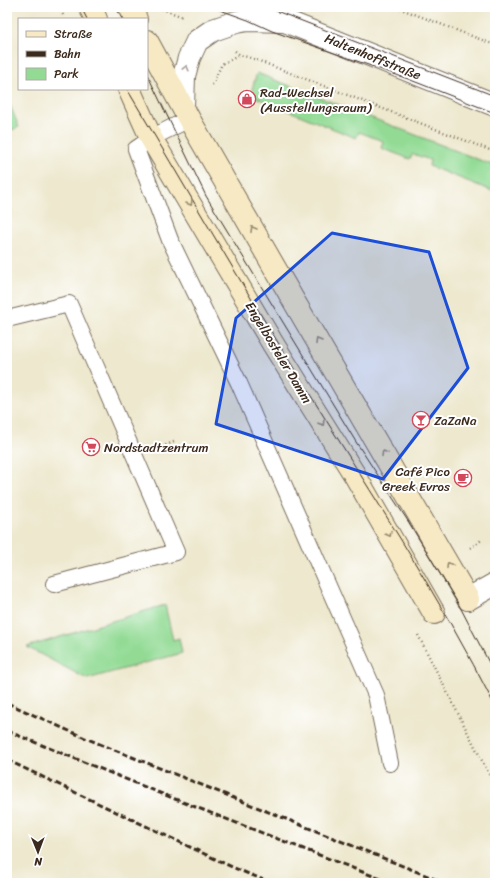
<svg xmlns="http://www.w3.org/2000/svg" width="502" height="890" font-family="Sriracha,sans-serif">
	<rect width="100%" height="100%" fill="#fff"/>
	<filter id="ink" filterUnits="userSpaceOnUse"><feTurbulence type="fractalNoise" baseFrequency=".025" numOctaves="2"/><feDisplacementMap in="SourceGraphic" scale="8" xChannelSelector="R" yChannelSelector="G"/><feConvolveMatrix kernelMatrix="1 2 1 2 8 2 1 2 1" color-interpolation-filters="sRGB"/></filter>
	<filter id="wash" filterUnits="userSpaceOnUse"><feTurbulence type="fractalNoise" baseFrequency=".012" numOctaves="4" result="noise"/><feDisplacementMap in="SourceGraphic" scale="16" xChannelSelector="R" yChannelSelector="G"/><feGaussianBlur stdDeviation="0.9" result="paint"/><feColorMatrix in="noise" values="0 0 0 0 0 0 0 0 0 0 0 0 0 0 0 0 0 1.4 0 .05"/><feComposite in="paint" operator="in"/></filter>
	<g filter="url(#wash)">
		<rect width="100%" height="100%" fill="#ede8ce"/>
		<g fill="#93db95" stroke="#67825a">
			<path d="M257,73L495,166V192L429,166L430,160L413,154L410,159L381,148L383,141L359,132L356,138L250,95Z"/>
			<path d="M7,98L19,127L7,132Z"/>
			<path d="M165,605L173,640L179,638L182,653L87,679L27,647Z"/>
		</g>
	</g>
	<g filter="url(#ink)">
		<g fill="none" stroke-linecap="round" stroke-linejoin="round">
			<defs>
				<g id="service">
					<path d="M189,119L155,136L136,149L170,240L239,383L376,695L390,763"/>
					<path d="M7,319L69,304L176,552L54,584"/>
				</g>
				<g id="minor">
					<path d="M183,107L184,76L189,58L197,41L213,30L236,22L248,20L284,21"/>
					<path d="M468,599L493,585H495"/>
				</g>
				<path id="tertiary" d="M250,7L495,105"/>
				<g id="secondary">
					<path d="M90,7L96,19"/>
					<path d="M130,7L136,19"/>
					<path d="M147,41L189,119L295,303L468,599"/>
					<path d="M129,89L151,138L273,344L356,477L434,613"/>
				</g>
			</defs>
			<use href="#service" stroke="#796c5c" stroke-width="18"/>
			<use href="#minor" stroke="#796c5c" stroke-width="24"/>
			<use href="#tertiary" stroke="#796c5c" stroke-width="24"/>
			<use href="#secondary" stroke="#796c5c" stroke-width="24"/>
			<g stroke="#796c5c" stroke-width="2.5" stroke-dasharray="1 3" stroke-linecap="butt">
				<path d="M59,7L63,15"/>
				<path d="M396,7L495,45"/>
				<path d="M162,9L183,17"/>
				<path d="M235,51L240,55L254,59L495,152"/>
				<path d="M212,85L222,64L240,55"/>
				<path d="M158,448L174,442"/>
				<path d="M470,548L483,539"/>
				<path d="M418,635L495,786"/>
			</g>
			<use href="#service" stroke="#fff" stroke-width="16"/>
			<use href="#minor" stroke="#fff" stroke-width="22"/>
			<use href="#tertiary" stroke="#fff" stroke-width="22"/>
			<use href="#secondary" stroke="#f6e9c3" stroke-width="22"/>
			<g stroke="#3b2a1e" stroke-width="1">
				<path d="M81,7L87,19"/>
				<path d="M116,7L122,19"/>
				<path d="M212,7L248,20L272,31L408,79L495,113"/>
				<path d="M266,7L495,96"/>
				<path d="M147,74L206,196L356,442L408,521L459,605L495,674"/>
				<path d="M127,89C185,186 241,284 301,380C368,488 438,593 495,706"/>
			</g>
			<g stroke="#3b2a1e" stroke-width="3" stroke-dasharray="6 3" stroke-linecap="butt">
				<path d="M7,703L85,738L445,883"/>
				<path d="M7,731L175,799L391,883"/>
				<path d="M7,760L232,867L271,883"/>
			</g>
		</g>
		<defs><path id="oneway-chevron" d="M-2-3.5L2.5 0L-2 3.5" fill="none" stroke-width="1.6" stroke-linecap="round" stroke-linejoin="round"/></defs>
		<use stroke="#a79f9a" href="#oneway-chevron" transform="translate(186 68) rotate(-76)"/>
		<g stroke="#988a70">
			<use href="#oneway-chevron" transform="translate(190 203) rotate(59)"/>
			<use href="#oneway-chevron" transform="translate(253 229) rotate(-120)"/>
			<use href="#oneway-chevron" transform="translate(318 341) rotate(-120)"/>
			<use href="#oneway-chevron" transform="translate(322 423) rotate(58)"/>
			<use href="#oneway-chevron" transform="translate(384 453) rotate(-121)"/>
			<use href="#oneway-chevron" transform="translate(389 534) rotate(60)"/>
			<use href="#oneway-chevron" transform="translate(449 565) rotate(-120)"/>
		</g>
	</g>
	<path fill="#1d4ed8" fill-opacity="0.2" stroke="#1d4ed8" stroke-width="3" stroke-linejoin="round" d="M332,233L429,252L468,368L383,479L216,424L236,318Z"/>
	<defs>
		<symbol id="shop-ring" viewBox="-11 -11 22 22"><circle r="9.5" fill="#fff" stroke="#d1495b" stroke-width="1.5"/><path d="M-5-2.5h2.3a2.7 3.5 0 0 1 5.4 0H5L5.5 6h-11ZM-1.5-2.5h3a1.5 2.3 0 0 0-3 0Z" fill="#d1495b"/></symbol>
		<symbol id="bar-ring" viewBox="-11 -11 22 22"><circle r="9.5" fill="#fff" stroke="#d1495b" stroke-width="1.5"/><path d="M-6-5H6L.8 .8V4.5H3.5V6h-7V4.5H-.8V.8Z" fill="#d1495b"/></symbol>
		<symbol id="supermarket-ring" viewBox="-11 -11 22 22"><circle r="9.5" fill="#fff" stroke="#d1495b" stroke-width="1.5"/><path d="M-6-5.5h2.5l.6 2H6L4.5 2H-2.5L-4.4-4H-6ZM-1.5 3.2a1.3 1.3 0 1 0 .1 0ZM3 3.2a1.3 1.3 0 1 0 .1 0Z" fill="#d1495b"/></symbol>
		<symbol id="cafe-ring" viewBox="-11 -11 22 22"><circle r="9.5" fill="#fff" stroke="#d1495b" stroke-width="1.5"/><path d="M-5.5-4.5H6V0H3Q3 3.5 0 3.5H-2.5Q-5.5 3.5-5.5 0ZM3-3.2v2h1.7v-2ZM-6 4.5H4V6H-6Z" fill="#d1495b"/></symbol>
	</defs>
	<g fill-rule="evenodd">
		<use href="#shop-ring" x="237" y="89" width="20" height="20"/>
		<use href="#bar-ring" x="411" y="410" width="20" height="20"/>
		<use href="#supermarket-ring" x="81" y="437" width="20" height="20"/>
		<use href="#cafe-ring" x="453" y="468" width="20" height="20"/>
	</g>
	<g text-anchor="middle" stroke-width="4" stroke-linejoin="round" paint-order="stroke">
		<g font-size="13" fill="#3b2a1e" stroke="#fff">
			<text transform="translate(373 56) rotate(22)" y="5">Haltenhoffstraße</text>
			<text transform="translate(279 352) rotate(59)" y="5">Engelbosteler Damm</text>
		</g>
		<g font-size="13" fill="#3b2a1e" stroke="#fff" text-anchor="start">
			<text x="260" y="97">Rad-Wechsel<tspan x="260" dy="15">(Ausstellungsraum)</tspan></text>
			<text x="434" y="425">ZaZaNa</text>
			<text x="104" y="452">Nordstadtzentrum</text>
			<text x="450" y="476" text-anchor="end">Café Pico<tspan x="450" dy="15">Greek Evros</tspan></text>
		</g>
	</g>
	<rect width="502" height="890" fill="none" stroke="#fff" stroke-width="24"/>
	<rect x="18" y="18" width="130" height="72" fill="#ffffff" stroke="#b1aaa5"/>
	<rect x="26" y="31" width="20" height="6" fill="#f6e9c3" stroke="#b1aaa5"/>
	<text x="54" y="38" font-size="12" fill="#3b2a1e">Straße</text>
	<rect x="26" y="51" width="20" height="6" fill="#3b2a1e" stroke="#b1aaa5"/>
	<text x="54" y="58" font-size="12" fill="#3b2a1e">Bahn</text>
	<rect x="26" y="68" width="20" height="12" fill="#93db95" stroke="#b1aaa5"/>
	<text x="54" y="78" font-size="12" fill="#3b2a1e">Park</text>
	<g transform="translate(38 852) rotate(179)" stroke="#ffffff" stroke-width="3" paint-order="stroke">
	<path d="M0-3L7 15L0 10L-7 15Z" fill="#3b2a1e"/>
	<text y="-6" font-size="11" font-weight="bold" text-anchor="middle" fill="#3b2a1e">N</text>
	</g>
</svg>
